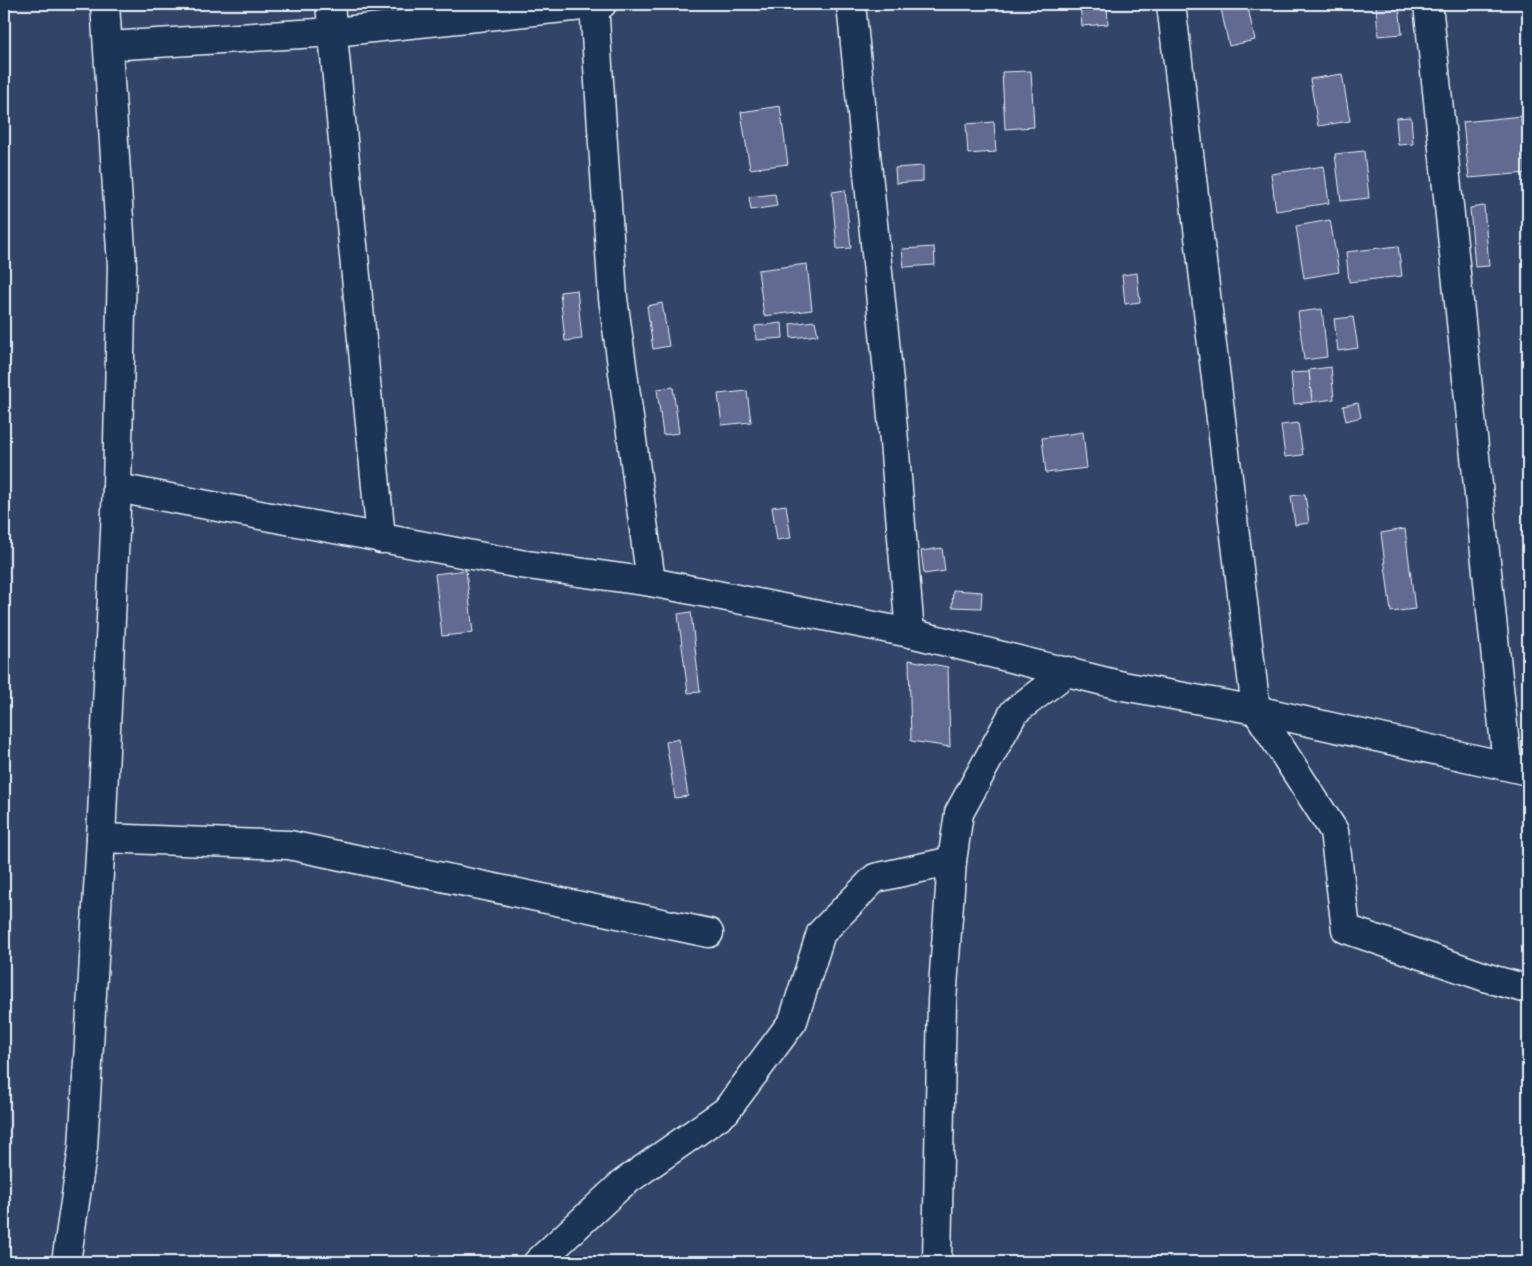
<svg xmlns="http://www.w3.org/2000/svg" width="1532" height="1266" font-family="Sriracha,sans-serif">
	<rect width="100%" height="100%" fill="#324568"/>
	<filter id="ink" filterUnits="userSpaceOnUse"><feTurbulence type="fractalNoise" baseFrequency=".02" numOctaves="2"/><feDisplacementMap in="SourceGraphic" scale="10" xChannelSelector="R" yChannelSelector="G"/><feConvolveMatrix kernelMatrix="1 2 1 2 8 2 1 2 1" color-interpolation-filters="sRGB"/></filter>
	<g filter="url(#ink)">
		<g fill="#626a91" stroke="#e8f1f8">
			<path d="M1080,4H1107L1108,24L1082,26Z"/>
			<path d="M1220,4H1247L1255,40L1229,46Z"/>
			<path d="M1399,4L1402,34L1378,36L1376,5Z"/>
			<path d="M1031,71L1034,127L1005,129L1002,72Z"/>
			<path d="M1342,74L1350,121L1318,126L1310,79Z"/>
			<path d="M780,106L788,164L750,169L741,112Z"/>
			<path d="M1521,116L1527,173L1469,178L1463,122Z"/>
			<path d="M1411,117L1413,144L1398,145L1396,118Z"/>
			<path d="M994,122L996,152L968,154L966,124Z"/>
			<path d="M1364,151L1369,198L1341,201L1335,154Z"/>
			<path d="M923,166V181L896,183L895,168Z"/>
			<path d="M1324,166L1329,203L1276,211L1271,174Z"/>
			<path d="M845,190L851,248L837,249L832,192Z"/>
			<path d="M775,194L777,206L751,210L749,197Z"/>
			<path d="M1484,206L1489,266L1475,267L1470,208Z"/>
			<path d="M1330,220L1339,272L1304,278L1296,226Z"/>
			<path d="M1398,246L1402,276L1349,282L1346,252Z"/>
			<path d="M934,247L935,265L904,267L902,249Z"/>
			<path d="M807,264L812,310L764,316L758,270Z"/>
			<path d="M1137,273L1140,302L1125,304L1122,275Z"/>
			<path d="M577,290L582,339L565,341L560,292Z"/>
			<path d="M662,303L669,346L653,349L647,306Z"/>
			<path d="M1322,309L1327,357L1304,360L1298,312Z"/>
			<path d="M1353,317L1358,348L1338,351L1334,319Z"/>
			<path d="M815,321L818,335L791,338L790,324Z"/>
			<path d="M782,323L783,338L756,340L755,326Z"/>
			<path d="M1331,367L1334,399L1312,402L1309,370Z"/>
			<path d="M1309,372L1312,402L1294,404L1291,373Z"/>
			<path d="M673,387L679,433L663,435L657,389Z"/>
			<path d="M747,391L751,422L722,425L718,394Z"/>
			<path d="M1358,403L1361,417L1346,421L1343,406Z"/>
			<path d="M1298,423L1303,455L1285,457L1281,425Z"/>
			<path d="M1083,432L1087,468L1046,473L1042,438Z"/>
			<path d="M1305,494L1309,523L1295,525L1291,496Z"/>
			<path d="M786,505L791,538L777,540L772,507Z"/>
			<path d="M1405,529L1415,609L1391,612L1381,533Z"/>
			<path d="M942,548L945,571L924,574L921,551Z"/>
			<path d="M466,570L473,633L442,636L435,574Z"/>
			<path d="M953,590L982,592L981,608L952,607Z"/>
			<path d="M691,612L700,692L688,693L678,614Z"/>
			<path d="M909,660L948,667L950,747L911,741Z"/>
			<path d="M679,739L688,796L675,798L666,742Z"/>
		</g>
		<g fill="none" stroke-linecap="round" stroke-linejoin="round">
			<defs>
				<g id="street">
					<path d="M330,4L381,539"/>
					<path d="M594,4L613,298L651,582"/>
					<path d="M851,4L889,382L910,633"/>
					<path d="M1171,4L1256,710L1334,831L1346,929L1494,980L1528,989"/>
					<path d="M1428,4L1507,764"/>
					<path d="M108,46L334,32L602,4"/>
					<path d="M117,488L520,564L651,582L910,633L1123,686L1256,710L1528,771"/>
					<path d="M101,838L289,845L709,933"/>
					<path d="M66,1262L83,1148L101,838L117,488L122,265L105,4"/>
					<path d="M538,1262L622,1184L726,1111L793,1021L821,933L875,878L952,861"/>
					<path d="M937,1262L942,1001L952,861L959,813L1014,712L1068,671"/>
				</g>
			</defs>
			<use href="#street" stroke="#e8f1f8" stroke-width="31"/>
			<use href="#street" stroke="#1d3557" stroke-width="28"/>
		</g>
	</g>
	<rect width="1532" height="1266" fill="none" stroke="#1d3557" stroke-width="20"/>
	<rect x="10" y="10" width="1512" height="1246" fill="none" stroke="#e8f1f8" stroke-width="2" filter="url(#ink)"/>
</svg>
